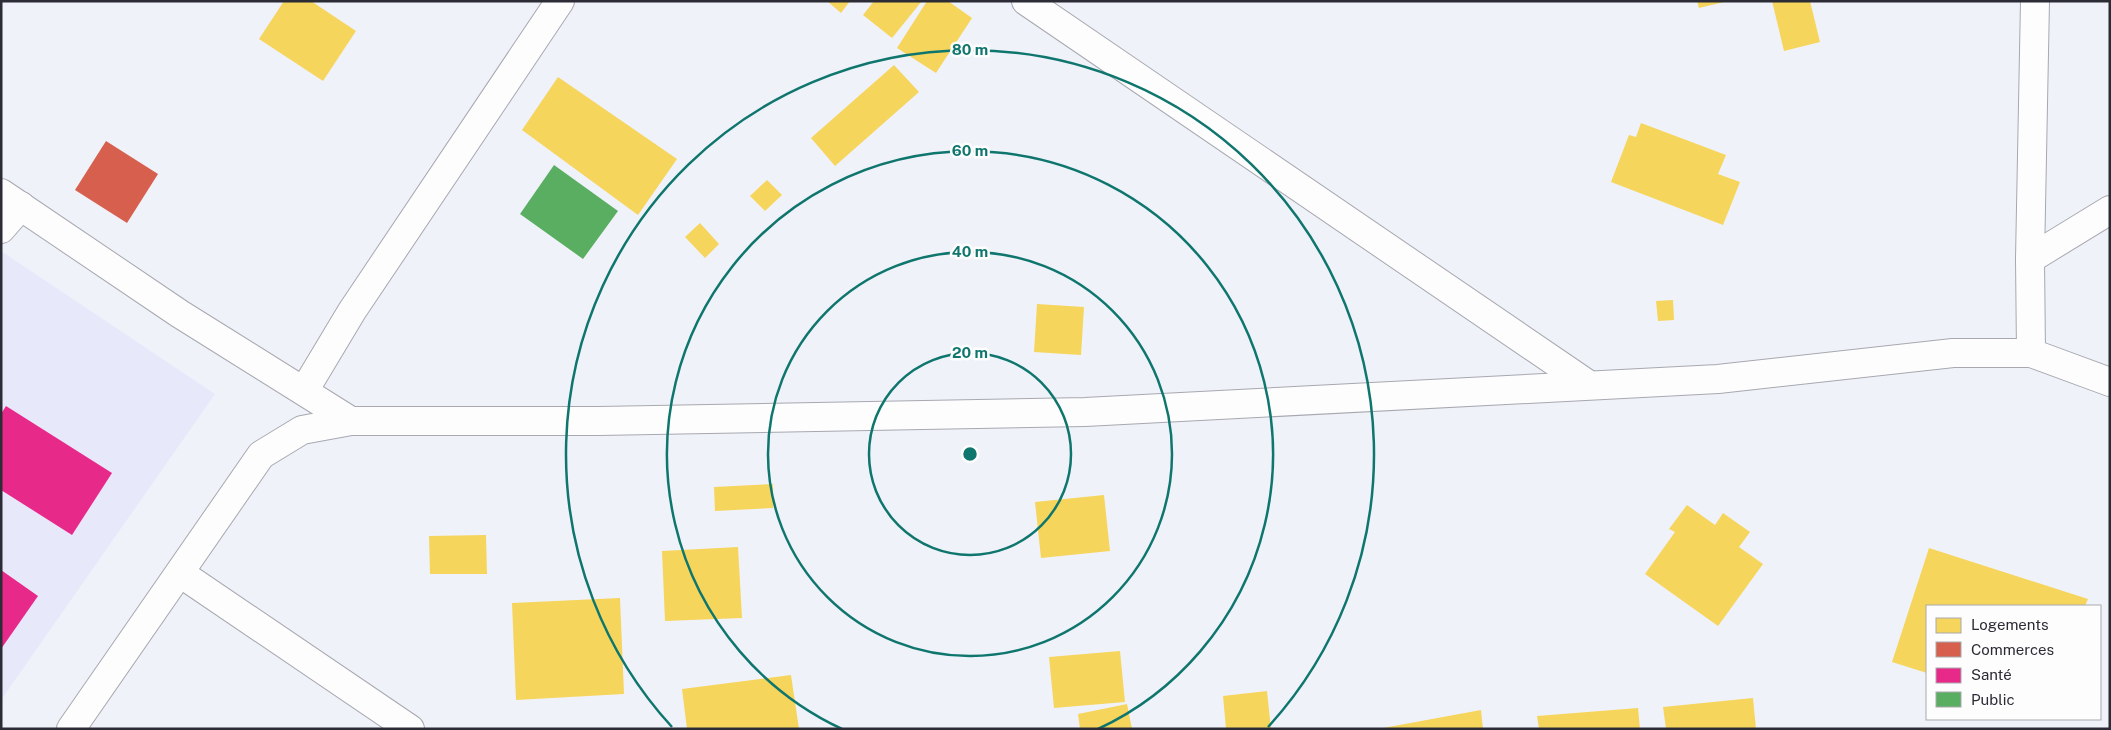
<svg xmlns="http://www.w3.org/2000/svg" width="2111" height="730" font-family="'Public Sans',sans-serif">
	<rect width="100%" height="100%" fill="#f0f2fa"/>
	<path fill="#e7e9fb" d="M1,251L215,394L1,700Z"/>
	<g fill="#f6d55c">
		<path d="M284,1H311L356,31L323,81L259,39Z"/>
		<path d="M827,1H850L841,13Z"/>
		<path d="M874,1H922L892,38L863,15Z"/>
		<path d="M927,1H948L972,18L936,73L897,48Z"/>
		<path d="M1697,1H1724V2L1699,8Z"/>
		<path d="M1772,1H1810L1820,42L1784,51Z"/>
		<path d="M894,65L919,92L835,166L811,138Z"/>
		<path d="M558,77L677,159L638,215L522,130Z"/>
		<path d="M1641,123L1726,155L1718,174L1740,182L1723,225L1611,182L1629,135L1636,137Z"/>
		<path d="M767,180L782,195L765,211L750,196Z"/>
		<path d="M700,223L719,244L705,258L685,237Z"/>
		<path d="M1673,300L1674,320L1658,321L1656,301Z"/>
		<path d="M1037,304L1084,307L1081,355L1034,352Z"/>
		<path d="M773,484V508L715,511L714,487Z"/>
		<path d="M1104,495L1110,551L1041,558L1035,502Z"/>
		<path d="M1687,505L1715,525L1723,513L1750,532L1739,547L1763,564L1718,626L1645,574L1675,532L1669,529Z"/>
		<path d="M486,535L487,574H430L429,536Z"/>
		<path d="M738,547L742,618L665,621L662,551Z"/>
		<path d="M1929,548L2088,599L2085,606H1927V673L1892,662Z"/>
		<path d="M620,598L624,694L516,700L512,603Z"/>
		<path d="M1120,651L1125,702L1054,708L1049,657Z"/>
		<path d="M791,675L799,729H687L682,689Z"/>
		<path d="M1267,691L1271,729H1226L1223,696Z"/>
		<path d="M1753,698L1756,729H1666L1663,707Z"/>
		<path d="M1127,704L1132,729H1080L1078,714Z"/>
		<path d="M1638,708L1640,729H1539L1537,716Z"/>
		<path d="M1481,710L1483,729H1383V728Z"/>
	</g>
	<path fill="#d6604d" d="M106,141L158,174L127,223L75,190Z"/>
	<g fill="#e7298a">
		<path d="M6,406L112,473L72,535L1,490V414Z"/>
		<path d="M1,570L38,596L1,649Z"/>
	</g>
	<path fill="#5aae61" d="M554,165L618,211L583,259L520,214Z"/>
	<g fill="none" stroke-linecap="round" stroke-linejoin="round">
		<defs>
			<g id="minor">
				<path d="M1026,1L1589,385"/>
				<path d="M1,193L180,314L351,421"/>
				<path d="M1,229L21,206"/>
				<path d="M2030,259L2110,210"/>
				<path d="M2031,353L2030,259L2035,1"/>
				<path d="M304,391L352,311L560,1"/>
				<path d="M180,573L410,729"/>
			</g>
			<path id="major" d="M71,729L261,455L302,430L351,421H599L1085,412L1718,379L1953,353H2031L2110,382"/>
		</defs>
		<use href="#minor" stroke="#a7a8b0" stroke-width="30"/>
		<use href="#major" stroke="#a7a8b0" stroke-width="30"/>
		<use href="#minor" stroke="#fdfdfe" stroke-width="28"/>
		<use href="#major" stroke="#fdfdfe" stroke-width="28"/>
	</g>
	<g fill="none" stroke="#0f766e" stroke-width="2.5">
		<circle cx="970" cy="454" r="101"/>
		<circle cx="970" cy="454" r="202"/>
		<path d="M842 729A303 303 0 1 1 1098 729"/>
		<path d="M672 727A404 404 0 1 1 1268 727"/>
	</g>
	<circle cx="970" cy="454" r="8" fill="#0f766e" stroke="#fdfdfd" stroke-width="2.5"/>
	<g font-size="15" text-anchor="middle" font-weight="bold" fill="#0f766e" stroke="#fdfdfd" stroke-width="5" stroke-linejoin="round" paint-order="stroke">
		<text x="970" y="55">80 m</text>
		<text x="970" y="156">60 m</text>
		<text x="970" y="257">40 m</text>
		<text x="970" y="358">20 m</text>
	</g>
	<rect width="2111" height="730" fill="none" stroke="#2b2c35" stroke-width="5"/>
	<rect x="1926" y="605" width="175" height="115" fill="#fdfdfd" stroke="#a9a9ad"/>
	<rect x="1936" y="618" width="25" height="15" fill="#f6d55c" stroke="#a9a9ad"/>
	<text x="1971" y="630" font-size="15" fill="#2b2c35">Logements</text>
	<rect x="1936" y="642" width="25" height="15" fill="#d6604d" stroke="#a9a9ad"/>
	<text x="1971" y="655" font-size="15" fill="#2b2c35">Commerces</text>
	<rect x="1936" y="668" width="25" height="15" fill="#e7298a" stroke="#a9a9ad"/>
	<text x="1971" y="680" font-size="15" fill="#2b2c35">Santé</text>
	<rect x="1936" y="692" width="25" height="15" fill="#5aae61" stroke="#a9a9ad"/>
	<text x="1971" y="705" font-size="15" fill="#2b2c35">Public</text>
</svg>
